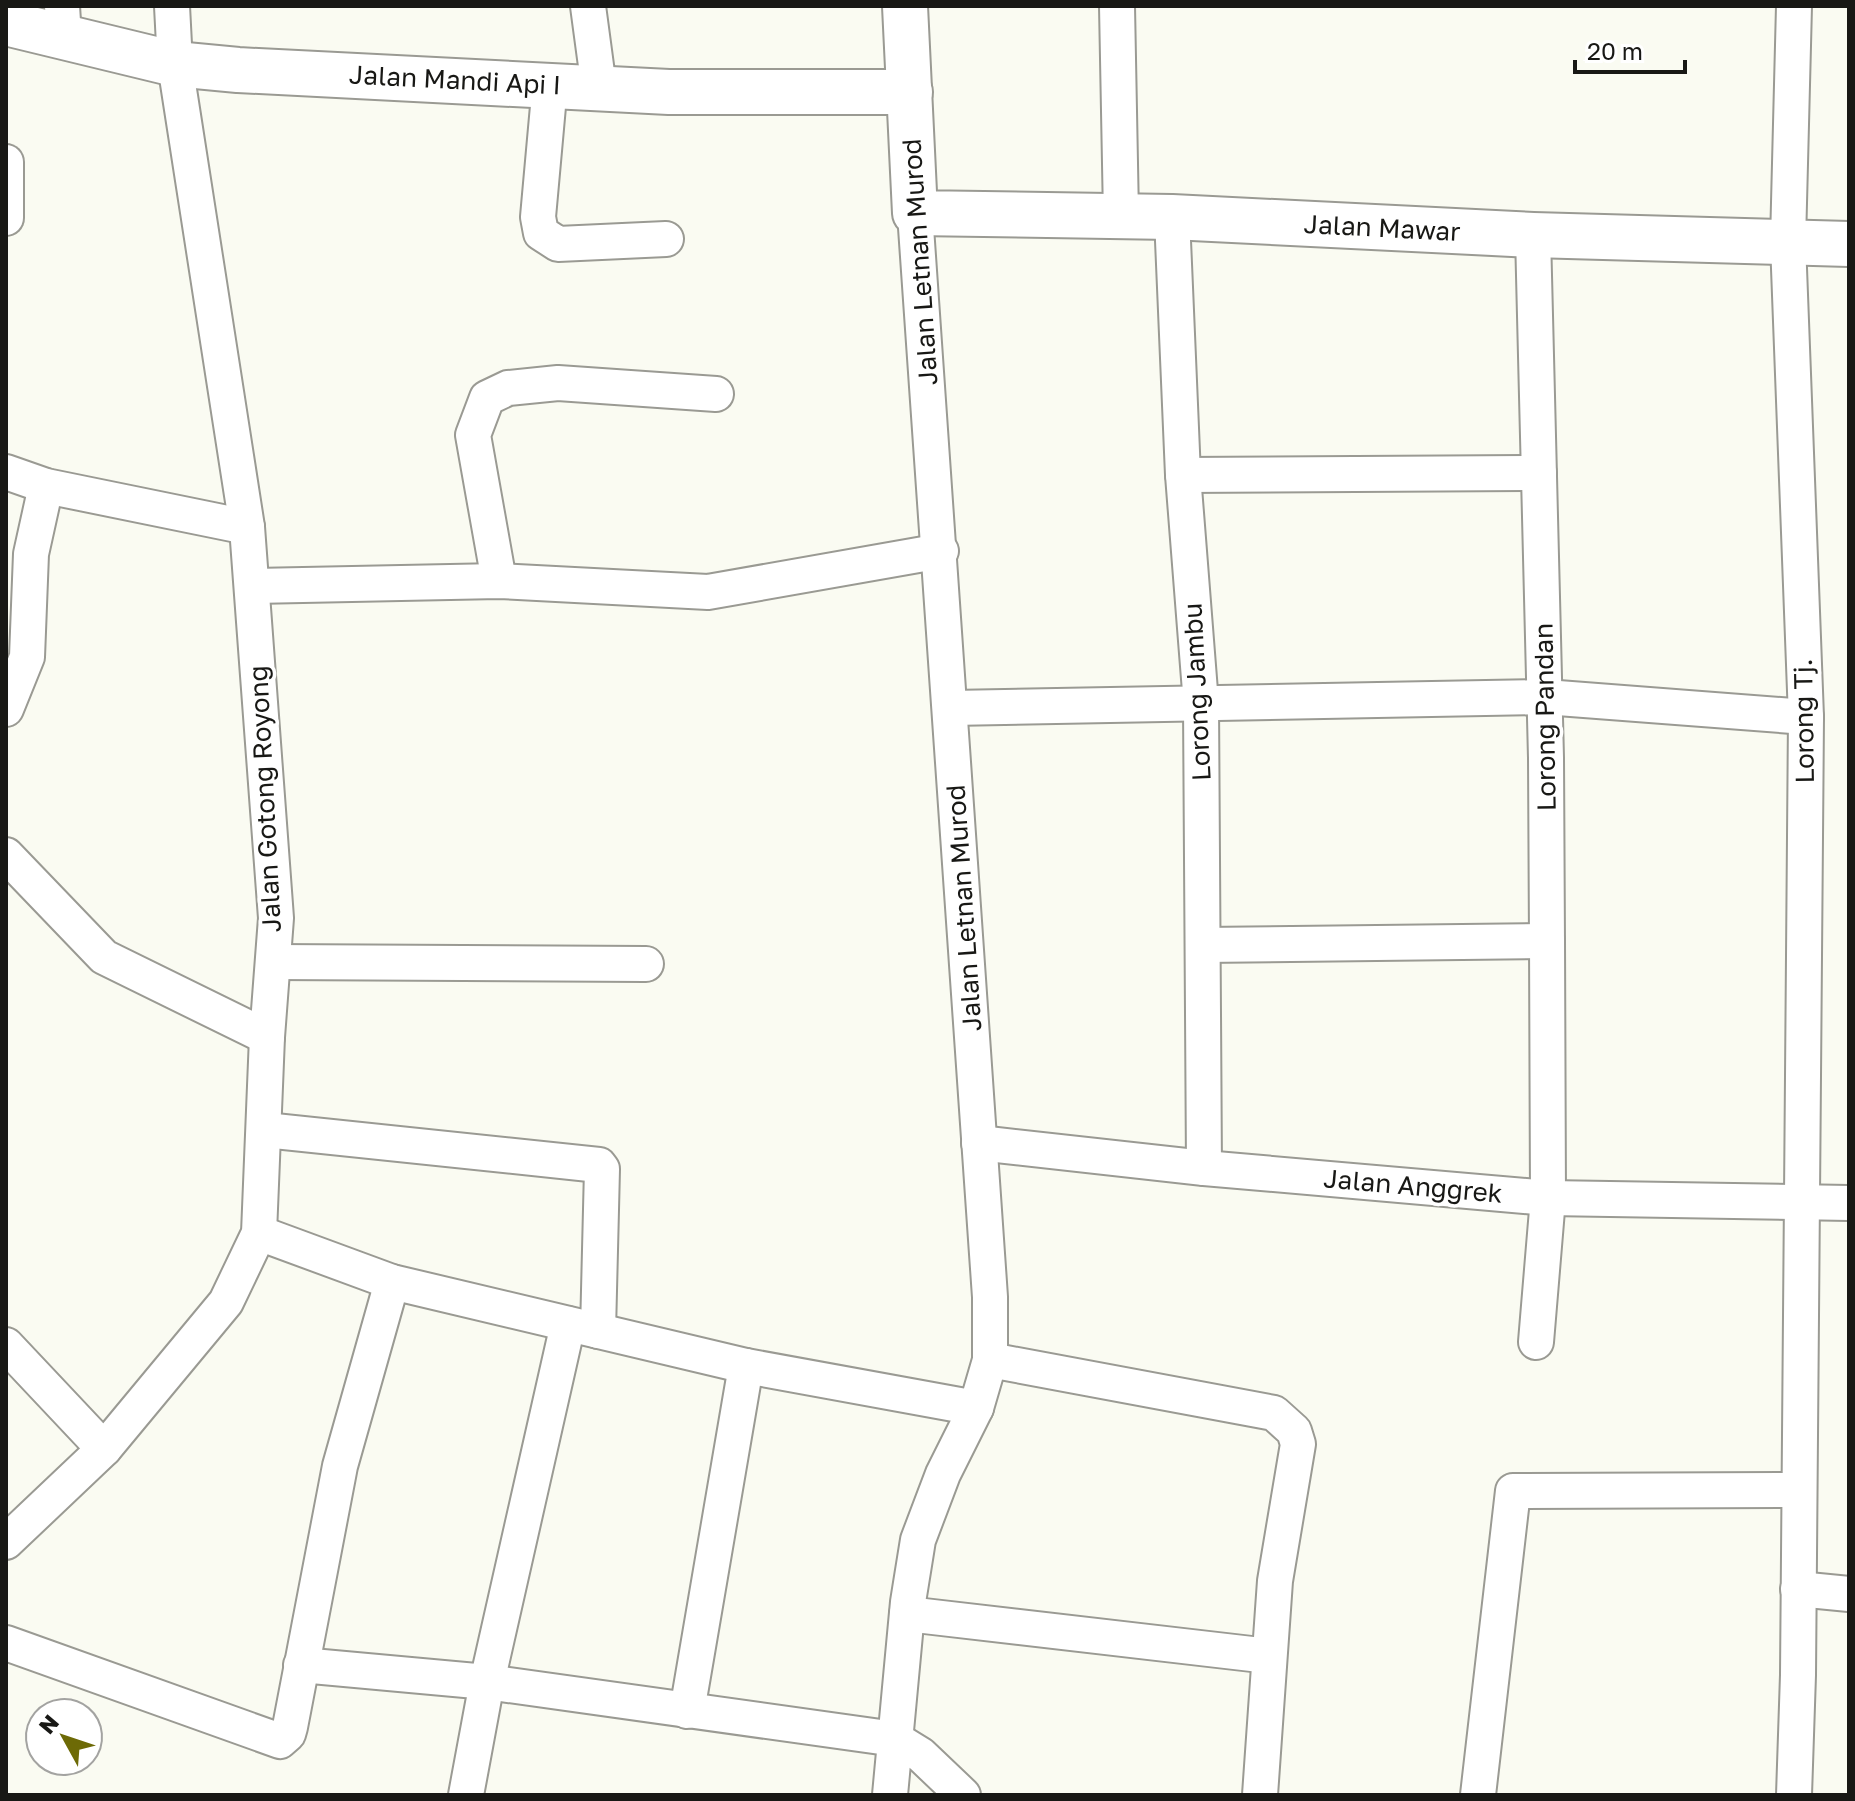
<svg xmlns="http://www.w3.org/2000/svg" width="1855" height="1801" font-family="'Golos Text',sans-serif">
	<rect width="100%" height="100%" fill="#fafbf2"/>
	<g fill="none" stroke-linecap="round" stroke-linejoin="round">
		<defs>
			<g id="minor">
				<path d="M62,6L64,37"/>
				<path d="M588,6L599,88"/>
				<path d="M1117,6L1121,216"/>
				<path d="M550,84L538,217L541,233L558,244L666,239"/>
				<path d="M6,162V218"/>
				<path d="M1172,217L1183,475L1201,704L1204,1168"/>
				<path d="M1533,235L1546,758L1547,941L1548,1198L1536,1342"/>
				<path d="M6,472L46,486L247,527"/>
				<path d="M1183,475L1539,473"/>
				<path d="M499,581L473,435L487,398L508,388L558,383L716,394"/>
				<path d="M252,586L499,581L708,592L941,551"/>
				<path d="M951,708L1545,697L1806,717"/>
				<path d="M6,709L27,657L31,554L46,486"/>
				<path d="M6,855L104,957L267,1037"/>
				<path d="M1203,945L1547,941"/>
				<path d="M273,962L646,964"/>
				<path d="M265,1130L599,1165L602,1169L598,1331"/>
				<path d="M979,1143L1204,1168L1548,1198L1849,1203"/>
				<path d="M259,1233L392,1282L746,1366L976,1408"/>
				<path d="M6,1345L104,1449"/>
				<path d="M990,1360L1274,1413L1294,1431L1298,1444L1275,1581L1260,1795"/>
				<path d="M6,1542L104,1449L226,1302L259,1233L267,1037L276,918L247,527L175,64L172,6"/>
				<path d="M1798,1589L1849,1594"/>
				<path d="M907,1614L1269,1656"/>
				<path d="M6,1643L280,1741L288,1734L290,1727L340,1466L392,1282"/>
				<path d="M301,1665L487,1682L895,1739L921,1755L963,1795"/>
				<path d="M687,1711L746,1366"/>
				<path d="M466,1795L487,1682L568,1324"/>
				<path d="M890,1795L908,1602L918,1540L943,1474L976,1408L990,1360V1297L915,213"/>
				<path d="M1478,1795L1513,1491L1799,1490"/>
				<path d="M1794,1795L1798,1675L1806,717L1788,242L1794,6"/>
			</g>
			<g id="tertiary">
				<path d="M905,6L915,213L1172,217L1533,235L1849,244"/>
				<path d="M6,23L175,64L238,70L669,92H910"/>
			</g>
		</defs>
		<use href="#minor" stroke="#9a9a93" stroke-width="38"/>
		<use href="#tertiary" stroke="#9a9a93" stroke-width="48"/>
		<use href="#minor" stroke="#fff" stroke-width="34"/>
		<use href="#tertiary" stroke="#fff" stroke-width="44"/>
	</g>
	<g text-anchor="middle" stroke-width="7" stroke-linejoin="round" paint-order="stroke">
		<g font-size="26" fill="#181815" stroke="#fff">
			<text transform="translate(455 80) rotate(3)" y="9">Jalan Mandi Api I</text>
			<text transform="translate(1382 228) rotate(3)" y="9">Jalan Mawar</text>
			<text transform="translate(920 262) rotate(-94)" y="9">Jalan Letnan Murod</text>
			<text transform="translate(1197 692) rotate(-93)" y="9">Lorong Jambu</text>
			<text transform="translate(1545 717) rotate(-91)" y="9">Lorong Pandan</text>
			<text transform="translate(1804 721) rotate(-91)" y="9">Lorong Tj.</text>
			<text transform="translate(265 799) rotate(-93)" y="9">Jalan Gotong Royong</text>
			<text transform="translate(964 908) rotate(-94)" y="9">Jalan Letnan Murod</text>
			<text transform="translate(1413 1186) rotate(5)" y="9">Jalan Anggrek</text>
		</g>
	</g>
	<rect width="1855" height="1801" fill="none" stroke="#181815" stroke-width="16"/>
	<g transform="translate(64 1737) rotate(310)"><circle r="38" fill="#ffffff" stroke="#a3a3a1" stroke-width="2"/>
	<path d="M0-6L14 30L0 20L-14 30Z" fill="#6d6a06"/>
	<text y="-12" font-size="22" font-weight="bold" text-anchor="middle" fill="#181815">N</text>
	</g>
	<path d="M1575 60v12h110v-12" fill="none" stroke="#181815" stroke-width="4"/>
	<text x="1587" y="60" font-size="24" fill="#181815" stroke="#ffffff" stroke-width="6" paint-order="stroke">20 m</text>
</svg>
